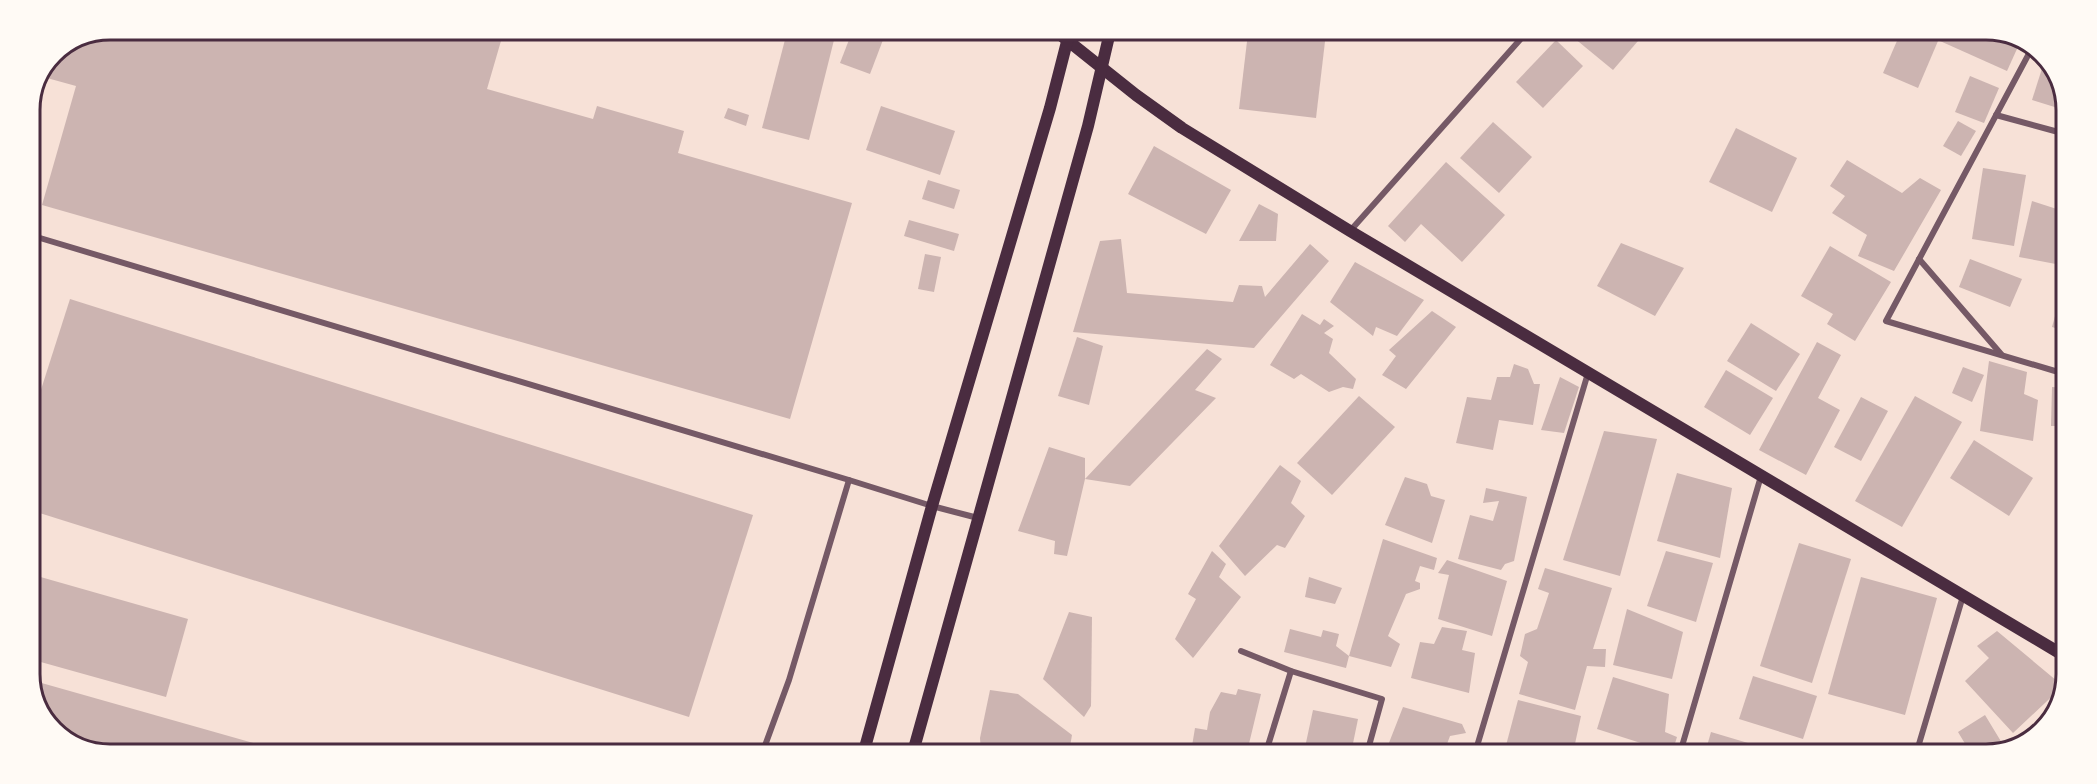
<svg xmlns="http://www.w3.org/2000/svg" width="2097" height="784" font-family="Commissioner,sans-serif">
	<rect width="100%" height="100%" fill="#f7e1d7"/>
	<g fill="#ccb4b1">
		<path d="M111,30L494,31L503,34L487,89L593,119L597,106L684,131L678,153L852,203L790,419L42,205L76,86L47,78L54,53Z"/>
		<path d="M787,32H800L834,40L809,140L762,128Z"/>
		<path d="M852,32H886L870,74L840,63Z"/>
		<path d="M1248,33H1326L1316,118L1239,109Z"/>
		<path d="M1568,33L1644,34L1613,70Z"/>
		<path d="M1900,34H1941L1918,88L1883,73Z"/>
		<path d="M1943,34H2012L2021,40L2007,71L1940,41Z"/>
		<path d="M1556,40L1583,66L1543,108L1516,82Z"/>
		<path d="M2045,59L2050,61L2064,98L2061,109L2032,100Z"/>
		<path d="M1970,76L1999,88L1984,123L1955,112Z"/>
		<path d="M881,106L955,131L940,175L866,150Z"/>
		<path d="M728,108L749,115L746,126L724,118Z"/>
		<path d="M1958,121L1976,131L1961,156L1943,146Z"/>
		<path d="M1493,122L1532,157L1499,193L1460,158Z"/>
		<path d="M1736,128L1797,158L1772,212L1709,182Z"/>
		<path d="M1154,146L1231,190L1206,234L1128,194Z"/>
		<path d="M1847,160L1902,193L1920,178L1941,190L1894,271L1858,256L1867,235L1832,213L1845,196L1830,186Z"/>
		<path d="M1446,162L1505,215L1462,262L1421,224L1405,242L1388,226Z"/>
		<path d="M1983,168L2026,175L2014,246L1972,239Z"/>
		<path d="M928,180L960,190L954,209L922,199Z"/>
		<path d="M2032,201L2066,212V245L2061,265L2019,257Z"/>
		<path d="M1259,204L1278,214L1276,241H1239Z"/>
		<path d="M909,220L959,234L954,251L904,236Z"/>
		<path d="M1121,239L1127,293L1233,302L1239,285L1262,286L1265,297L1310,244L1329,261L1254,348L1073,332L1100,241Z"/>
		<path d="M1621,243L1684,268L1655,316L1597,286Z"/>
		<path d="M1830,246L1891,282L1855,341L1827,324L1833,314L1801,296Z"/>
		<path d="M925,254L941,257L934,292L918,289Z"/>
		<path d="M1970,259L2022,279L2010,307L1959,287Z"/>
		<path d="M1355,262L1424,300L1397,336L1376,327L1373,336L1330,302Z"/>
		<path d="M2062,291L2065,292V331L2052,327Z"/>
		<path d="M70,299L753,515L689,717L30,510V424Z"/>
		<path d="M1432,311L1456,327L1406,389L1382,375L1396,356L1389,350Z"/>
		<path d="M1302,314L1320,325L1324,319L1334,326L1324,333L1333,339L1329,353L1356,379L1353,389L1343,387L1329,392L1301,374L1294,379L1270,365Z"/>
		<path d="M1751,323L1800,354L1776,391L1727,361Z"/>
		<path d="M1077,337L1103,346L1089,405L1058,396Z"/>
		<path d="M1817,342L1841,355L1818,398L1840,410L1806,475L1759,450Z"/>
		<path d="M1207,349L1222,359L1195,390L1216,398L1130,486L1085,479Z"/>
		<path d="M1989,361L2027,372L2024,394L2038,400L2033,441L1980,431Z"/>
		<path d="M1514,364L1528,369L1534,384H1540L1533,425L1499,420L1493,450L1456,443L1467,397L1491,400L1497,377H1510Z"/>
		<path d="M1963,367L1984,375L1972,402L1952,393Z"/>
		<path d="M1726,370L1773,398L1750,435L1704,407Z"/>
		<path d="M1560,377L1579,387L1564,433L1541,430Z"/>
		<path d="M2052,387L2065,388V426H2051Z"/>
		<path d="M1359,396L1395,427L1332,495L1297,463Z"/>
		<path d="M1915,396L1962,422L1902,527L1855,501Z"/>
		<path d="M1861,397L1888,411L1861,461L1834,447Z"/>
		<path d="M1604,431L1657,439L1620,576L1563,560Z"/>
		<path d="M1974,440L2033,478L2009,516L1950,478Z"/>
		<path d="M1049,447L1085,458V479L1067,556L1054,554L1055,541L1018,531Z"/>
		<path d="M1280,465L1301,481L1291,503L1305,516L1285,548L1277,545L1245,576L1219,546Z"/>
		<path d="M1677,473L1732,488L1720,558L1657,541Z"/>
		<path d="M1405,477L1427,484L1431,496L1445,500L1432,543L1385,525Z"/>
		<path d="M1486,488L1527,497L1514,561L1505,564L1501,570L1458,559L1470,515L1493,521L1499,501L1483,503Z"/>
		<path d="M1383,539L1437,558L1434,570L1420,566L1415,581L1420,583V589L1406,594L1388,636L1400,644L1391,667L1349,656Z"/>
		<path d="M1799,543L1851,559L1812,683L1760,666Z"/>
		<path d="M1212,551L1226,564L1219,577L1241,597L1193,658L1175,639L1196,599L1188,594Z"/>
		<path d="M1666,551L1713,563L1696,622L1647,606Z"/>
		<path d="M1447,560L1507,581L1492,636L1438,619L1449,575L1438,573Z"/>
		<path d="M1545,568L1612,588L1593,649H1606L1605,667L1587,666L1575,710L1519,694L1528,662L1520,656L1525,634L1537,629L1549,593L1538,589Z"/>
		<path d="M30,574L188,619L166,697L30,659Z"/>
		<path d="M1309,577L1342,588L1335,604L1305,597Z"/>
		<path d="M1861,577L1937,598L1905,715L1828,694Z"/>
		<path d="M1627,609L1683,632L1672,679L1613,665Z"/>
		<path d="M1069,612L1092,617L1091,706L1084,717L1043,679Z"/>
		<path d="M1442,627L1467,631L1462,650L1475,653L1469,693L1411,678L1420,642L1434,644Z"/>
		<path d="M1290,629L1321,637L1323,630L1339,634L1336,646L1349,656L1346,668L1284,652Z"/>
		<path d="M1997,631L2063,686L2013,733L1965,681L1989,658L1977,646Z"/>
		<path d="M1753,676L1817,696L1803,739L1739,719Z"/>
		<path d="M1613,677L1669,694L1665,732L1677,737L1672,753L1597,729Z"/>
		<path d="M31,680L275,749V750H85L47,723Z"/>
		<path d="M1238,689L1261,694L1247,752H1191L1195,728L1207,730L1210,712L1221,692L1236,695Z"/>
		<path d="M990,690L1018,694L1072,735L1069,752H981L980,738Z"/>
		<path d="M1518,700L1581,716L1573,753H1504Z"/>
		<path d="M1403,707L1462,724L1466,733L1450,736L1447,744L1461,753H1385Z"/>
		<path d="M1313,710L1358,719L1351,753L1304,752Z"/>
		<path d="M1985,715L2005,748L1987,754H1948L1949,748L1970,752L1958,732Z"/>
		<path d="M1711,732L1782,753V754L1705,753Z"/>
		<path d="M1608,748L1623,752V753H1607Z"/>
	</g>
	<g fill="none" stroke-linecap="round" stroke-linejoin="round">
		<g stroke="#755966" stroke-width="6">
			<path d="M2032,48L1886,321L2065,374"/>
			<path d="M1996,115L2062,133V162L2066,163"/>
			<path d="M1350,231L1526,33"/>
			<path d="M30,235L849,480"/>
			<path d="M1919,259L2001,354"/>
			<path d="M1241,651L1291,671L1382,699L1367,753"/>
			<path d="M763,751L789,680L849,480L932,506L978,518"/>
			<path d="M1092,752L1093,749"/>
			<path d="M1266,752L1291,671"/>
			<path d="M1475,753L1588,373"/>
			<path d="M1680,753L1761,476"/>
			<path d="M1916,754L1963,596"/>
		</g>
		<g stroke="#4a2c40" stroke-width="12">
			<path d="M1057,32L1136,95L1182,128L1350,231L2063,655"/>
			<path d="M864,751L932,506L1050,108L1069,34"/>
			<path d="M913,752L1088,126L1110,32"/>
		</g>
	</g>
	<path d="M0 0H2097V784H0ZM110 40H1986A70 70 0 0 1 2056 110V674A70 70 0 0 1 1986 744H110A70 70 0 0 1 40 674V110A70 70 0 0 1 110 40Z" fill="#fffaf5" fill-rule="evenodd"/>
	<path fill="none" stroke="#4a2c40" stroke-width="3" d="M110 40H1986A70 70 0 0 1 2056 110V674A70 70 0 0 1 1986 744H110A70 70 0 0 1 40 674V110A70 70 0 0 1 110 40Z"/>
</svg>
